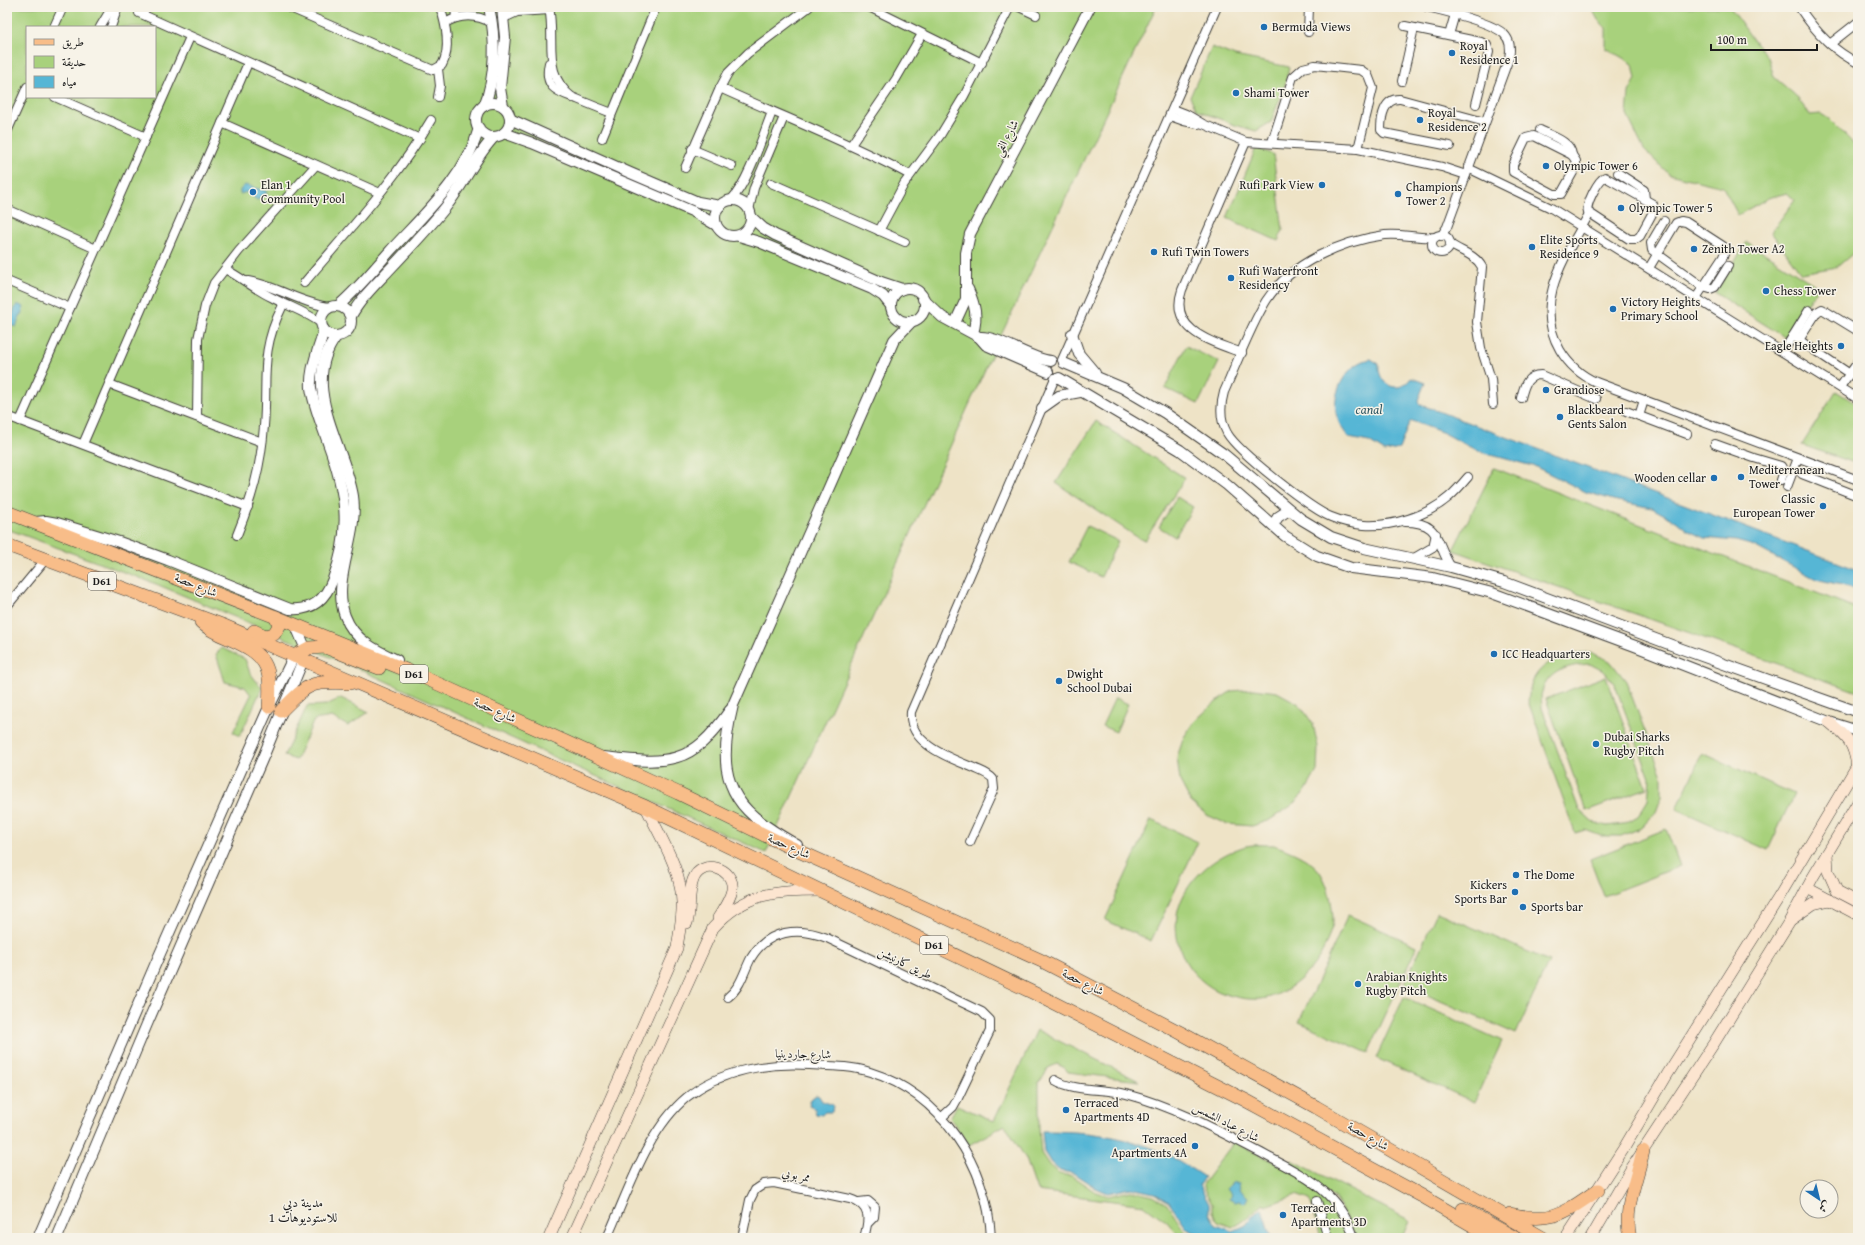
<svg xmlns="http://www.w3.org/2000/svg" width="1865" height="1245" font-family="'Gentium Book Plus',Amiri,serif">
	<rect width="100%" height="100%" fill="#f7f3e8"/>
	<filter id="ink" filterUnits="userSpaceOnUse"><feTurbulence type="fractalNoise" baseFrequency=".025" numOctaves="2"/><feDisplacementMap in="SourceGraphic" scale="8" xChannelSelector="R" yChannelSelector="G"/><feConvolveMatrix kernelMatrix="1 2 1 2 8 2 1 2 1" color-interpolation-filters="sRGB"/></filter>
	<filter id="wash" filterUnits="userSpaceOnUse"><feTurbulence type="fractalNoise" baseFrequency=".012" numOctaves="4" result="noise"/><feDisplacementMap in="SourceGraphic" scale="16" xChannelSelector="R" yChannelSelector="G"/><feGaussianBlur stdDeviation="0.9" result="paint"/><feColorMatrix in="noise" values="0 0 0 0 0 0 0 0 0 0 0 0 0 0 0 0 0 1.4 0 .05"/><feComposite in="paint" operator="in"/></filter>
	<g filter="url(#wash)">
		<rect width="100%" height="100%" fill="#eee3c6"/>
		<g fill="#a8d17c" stroke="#62764c" fill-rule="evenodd">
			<path d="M7,7H1156L988,363L766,853L361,670L156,584L7,529ZM27,27H155V97H27Z"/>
			<path d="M1591,7H1730L1756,44L1768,57L1774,77L1795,95L1810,115L1821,114L1829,119L1858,148V249L1837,267L1801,273L1771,232L1795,200L1787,193L1768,198L1738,215L1723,187L1669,174L1644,150L1627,115L1629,92L1636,79L1633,64L1606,48V28L1598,20Z"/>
			<path d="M1212,47L1235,56L1289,67L1285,85L1271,122L1256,131L1235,125L1197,110L1190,97Z"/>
			<path d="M1256,148L1273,154L1283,230L1278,241L1227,218Z"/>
			<path d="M1747,242L1818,287L1786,338L1715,293Z"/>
			<path d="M1186,346L1219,362L1198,404L1165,388Z"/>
			<path d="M1836,391L1858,405V464L1802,445Z"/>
			<path d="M1096,421L1185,478L1145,540L1140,539L1056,483Z"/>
			<path d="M1494,468L1858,609V692L1453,550Z"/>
			<path d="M1177,497L1193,507L1175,537L1159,527Z"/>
			<path d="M1087,526L1118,541L1101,577L1069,562Z"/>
			<path d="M222,648L245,659L250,673L262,688L240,736L233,732L251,695L245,687L225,682L216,654Z"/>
			<path d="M1590,652L1610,661L1626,681L1662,776V796L1656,812L1641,828L1621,836H1601L1585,830L1575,833L1528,701C1529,695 1530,686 1533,680C1544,659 1568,654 1590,652ZM1590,664L1605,672L1615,685L1650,778L1648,800L1638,816L1623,824L1607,826L1592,822L1579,810L1542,708C1542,703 1540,697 1542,692C1548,670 1570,665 1590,664Z"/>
			<path d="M1606,676L1647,788L1586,811L1546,699Z"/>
			<path d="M1254,689L1277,692L1299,704L1313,724L1318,747L1317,771L1305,792L1291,806L1268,821L1252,826L1227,824L1207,815L1191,802L1180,781L1177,757L1184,737L1194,722L1210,707L1231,691Z"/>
			<path d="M341,698L369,712L348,726L332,717L314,720L296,760L284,756L307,706L326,705Z"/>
			<path d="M1115,698L1128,704L1116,732L1102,726Z"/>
			<path d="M1702,753L1794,794L1768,850L1677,809Z"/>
			<path d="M1151,820L1198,842L1151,941L1105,920Z"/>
			<path d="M1666,829L1680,866L1604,896L1590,859Z"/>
			<path d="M1274,845C1288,850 1311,859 1320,872C1329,886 1333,906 1333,922C1333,926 1330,932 1329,936C1320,964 1296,990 1267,998C1253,1001 1238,998 1225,994C1207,988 1189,972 1182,954C1161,904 1200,860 1246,846C1255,844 1265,845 1274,845Z"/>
			<path d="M1437,912L1549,961L1516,1034L1404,985Z"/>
			<path d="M1348,915L1417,946L1368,1053L1299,1022Z"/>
			<path d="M1404,997L1502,1041L1474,1102L1376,1058Z"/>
			<path d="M1037,1030L1139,1081L1068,1072L1065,1068L1057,1064L1048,1068L1044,1076L1039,1082V1128L1041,1153L1049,1165L1059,1174L1072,1176L1094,1191L1108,1196L1131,1191L1153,1196L1166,1203L1185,1232L1196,1238H1181L1167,1222L1144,1205L1037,1191L1026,1159L1005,1125L969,1145L950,1118L957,1105L994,1121Z"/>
			<path d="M1234,1142C1261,1156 1316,1179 1333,1203C1341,1213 1347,1226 1351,1238H1321L1310,1200L1296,1195L1265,1206L1264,1204C1253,1212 1245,1222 1233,1227L1218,1222L1212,1212V1204L1202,1185Z"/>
			<path d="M1292,1160L1409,1220L1402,1238H1356L1336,1199L1289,1166Z"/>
		</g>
		<g fill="#56b6d5" stroke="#396978">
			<path d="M245,185L266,191L267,193L257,200L247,192L240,194V190Z"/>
			<path d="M17,304L24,307L16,327L8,324Z"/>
			<path d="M1371,359L1379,364C1377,385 1399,396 1411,378L1425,383L1418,400L1419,404L1858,570V589L1816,579L1754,546L1736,541L1704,538L1687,530L1676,521L1652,508L1613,500L1586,492L1536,467L1484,453L1470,447L1444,433L1412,421L1409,423L1399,449L1385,452L1369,442L1349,438C1343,430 1338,423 1336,413C1332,391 1347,363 1371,359Z"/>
			<path d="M816,1095L819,1096L822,1101L833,1105L832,1112H825L822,1115L816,1114L815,1109L809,1106L811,1099Z"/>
			<path d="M1042,1131C1086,1131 1130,1136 1170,1156C1182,1162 1193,1170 1204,1177L1199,1185L1209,1204V1213L1216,1225L1233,1231L1246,1225L1253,1216L1262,1209L1271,1238H1207L1187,1229L1168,1201L1154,1193L1131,1188L1108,1193L1096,1188L1073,1173L1060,1171L1051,1163L1044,1152Z"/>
			<path d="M1233,1182L1239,1184L1240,1190L1248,1197L1245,1203L1239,1201L1235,1202L1229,1199L1231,1195L1226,1189Z"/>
		</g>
	</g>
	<g filter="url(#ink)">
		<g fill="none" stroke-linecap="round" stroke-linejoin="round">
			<defs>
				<g id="minor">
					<path d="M288,7L433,70L442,65C451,49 446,24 440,7"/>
					<path d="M455,7L456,18"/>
					<path d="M549,7C556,41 541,74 573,98"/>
					<path d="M869,7L982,63"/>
					<path d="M1019,7L1036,15"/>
					<path d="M1427,7C1444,11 1493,23 1504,34C1511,41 1511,49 1509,58L1447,227L1441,236"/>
					<path d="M1799,7C1814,30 1833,51 1858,63"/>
					<path d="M139,13L420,139"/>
					<path d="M504,18L517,12L550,10"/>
					<path d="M445,23C460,14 476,14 492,23"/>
					<path d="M1405,26L1481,42L1487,45L1489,52L1476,104"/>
					<path d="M54,27L63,7"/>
					<path d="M100,27L112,7"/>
					<path d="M111,27L118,7"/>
					<path d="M1308,32L1309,7"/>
					<path d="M1449,35L1455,14"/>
					<path d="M1830,44L1858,22"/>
					<path d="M549,63C543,89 559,92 577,99C589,104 601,109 612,113"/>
					<path d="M1402,81L1414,28"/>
					<path d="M720,88C783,117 849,142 910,175"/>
					<path d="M55,97L146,137"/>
					<path d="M438,97L440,86L438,69"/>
					<path d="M1173,109L1186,114L1203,124L1246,142L1358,149L1442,167L1466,175"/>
					<path d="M1170,116L1184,121L1198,124"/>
					<path d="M222,123L380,193"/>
					<path d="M1540,130C1551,136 1571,141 1572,155"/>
					<path d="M7,132L27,87"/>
					<path d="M1534,136L1572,155L1576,161V167L1561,194H1554L1513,172V165L1526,138Z"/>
					<path d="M602,138L656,7"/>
					<path d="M1272,142L1291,83L1293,77L1303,68L1315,65L1361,70L1368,75L1373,88L1358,149"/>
					<path d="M851,145L896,79L922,34"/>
					<path d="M1450,146L1384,133L1381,130C1381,117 1384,98 1400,99L1485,122"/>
					<path d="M692,149L732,166"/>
					<path d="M685,168L720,88L728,73L748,53L809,7"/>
					<path d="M1468,168L1551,208L1858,399"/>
					<path d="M1618,173L1644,190L1645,199"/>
					<path d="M1605,177L1653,204V212L1640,236L1636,239H1629L1588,212C1585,205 1598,180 1605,177Z"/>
					<path d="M771,183L905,242"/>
					<path d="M731,200C749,181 762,137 772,112"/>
					<path d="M7,209L96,249"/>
					<path d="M749,210L754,188L784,117"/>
					<path d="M1589,214C1566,256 1532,302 1560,350C1569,365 1580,375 1596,382L1858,480"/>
					<path d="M1664,221L1651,243L1652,250L1703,287L1710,289L1715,287L1728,266"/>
					<path d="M879,231L904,184L941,134L964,96L1010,7"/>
					<circle cx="1441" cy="244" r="9"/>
					<path d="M1436,237C1419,239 1402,233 1385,235C1341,241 1290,263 1266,301C1249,329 1237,363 1224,392C1220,406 1220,420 1227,433C1238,452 1311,509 1331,517C1341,521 1353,524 1364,525C1392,527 1427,516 1449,497C1456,491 1462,484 1468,477"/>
					<path d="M1450,244C1461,252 1475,254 1482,267L1477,322L1481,348L1491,379L1493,404"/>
					<path d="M1649,268L1676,223L1681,221L1686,222L1723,246L1725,251L1723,257L1696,298"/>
					<path d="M225,269C242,278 256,290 273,298C290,307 306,312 321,323"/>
					<path d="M7,281L70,308"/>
					<path d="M248,281C277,286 302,304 330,307"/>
					<path d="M304,283C349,230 396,180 431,120"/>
					<path d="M1793,336L1850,374"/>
					<path d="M1799,340L1817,312L1822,309L1858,331"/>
					<path d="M1783,352L1809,310"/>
					<path d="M1242,353C1213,342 1168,331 1182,290L1246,142"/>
					<path d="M1062,360L1217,7"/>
					<path d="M109,384L262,442"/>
					<path d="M1840,387L1858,362"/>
					<path d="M1521,398C1524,387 1526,375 1541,375L1596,399"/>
					<path d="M1626,411L1687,434"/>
					<path d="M7,416L248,507"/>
					<path d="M1639,416L1644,400"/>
					<path d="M197,417L198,339L205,306L214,283L239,251L316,165"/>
					<path d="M20,421L190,37"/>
					<path d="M83,444L248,63"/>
					<path d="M1715,444L1754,458L1781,466L1784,471L1781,480"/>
					<path d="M1802,474L1858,496"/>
					<path d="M1787,487L1798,458"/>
					<path d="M1405,522C1442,522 1435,542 1451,567"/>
					<path d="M237,535C252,498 261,467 264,426C268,379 259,353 282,307"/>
					<path d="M1414,558L1433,547L1436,534"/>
					<path d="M7,606L45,560"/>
					<path d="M970,842L994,789L993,779C988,773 980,771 974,768C950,758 908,744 911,712L1055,378"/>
					<path d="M728,997C741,987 744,971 751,958C768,929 799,927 827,938L982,1012L990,1020V1031L958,1098L953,1107L941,1118"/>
					<path d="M1055,1080C1075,1092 1104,1088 1126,1094C1175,1107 1219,1131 1263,1154C1285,1166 1309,1177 1327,1194C1339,1206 1350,1222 1354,1238"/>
					<path d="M1317,1201L1328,1238"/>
					<path d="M859,1202L868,1201L875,1207L874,1217L868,1223"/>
					<path d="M607,1238C628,1192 647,1130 687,1097C721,1070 768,1062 810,1065C830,1066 851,1066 870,1072C941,1094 988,1166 991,1238"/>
					<path d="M742,1238L750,1200L755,1190L764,1184L774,1183L850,1199C872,1206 869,1220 864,1238"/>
				</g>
				<g id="tertiary">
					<path d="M502,7L505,37L500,88L503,106"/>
					<circle cx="493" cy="120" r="17"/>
					<path d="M484,106C496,77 496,38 489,7"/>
					<path d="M510,119L628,172L698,202L720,206"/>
					<path d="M504,133L532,143L694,212L716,225"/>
					<circle cx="733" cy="218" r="18"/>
					<path d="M751,217L763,228L775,235L881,282L902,289"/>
					<path d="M739,236L759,242L872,289L883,296L891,306"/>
					<circle cx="908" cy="305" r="17"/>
					<path d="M968,289C975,305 978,317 973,333"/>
					<path d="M923,299L942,317L979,337L986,345L1048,372"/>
					<circle cx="336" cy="321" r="15"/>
					<path d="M338,306C357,290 374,269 390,251C423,215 466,177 479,128"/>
					<path d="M351,316C361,298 376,284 390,269C409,249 428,229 445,208C464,185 474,158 494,137"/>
					<path d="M955,323L966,299V253L970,234L1090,7"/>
					<path d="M1072,334L1079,354L1095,373"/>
					<path d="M336,337C299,386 345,446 353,496C359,536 331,580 345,616C354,640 375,650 397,660"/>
					<path d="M979,337C998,335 1029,359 1051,361"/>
					<path d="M1064,363L1123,388L1165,413L1225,455L1301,519L1331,537L1364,548L1451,567L1504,582L1682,649L1858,712"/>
					<path d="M1059,378L1180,450L1227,485L1285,536L1317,556L1351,568L1433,578L1492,593L1635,646L1829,722L1858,731"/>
					<path d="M1042,408L1059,396L1080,392"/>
					<path d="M35,522L46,521L57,523L119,542L168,560L290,609C312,611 325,600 333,579C352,530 346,492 328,443C322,425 314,407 311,388C310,374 314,362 318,349C320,343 323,336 323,329"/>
					<path d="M1273,525L1278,517L1289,510"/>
					<path d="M604,757C668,764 690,767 730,710"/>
					<path d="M797,845C785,838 772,831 761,822C718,791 722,750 733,705L894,340L912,321"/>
					<path d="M38,1238L155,965L269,707L294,656"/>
					<path d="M57,1238L147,1024L264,755L303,660L304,645L295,624"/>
				</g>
				<g id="secondary">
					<path d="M1829,722C1847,737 1854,742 1857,767"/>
					<path d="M1827,854L1828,871L1837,891L1858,902"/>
					<path d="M1807,888L1858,915"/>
					<path d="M1792,919L1813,904L1830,900"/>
					<path d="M687,923C691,910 688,893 693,880C701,858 735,867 732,890C730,900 723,910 718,918"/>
					<path d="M549,1238L677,948C679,933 683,917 682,902C681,868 660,837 646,807"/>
					<path d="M572,1238L713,928C745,892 776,891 820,891"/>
					<path d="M1566,1238L1624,1148L1667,1075L1779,897L1858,764"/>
					<path d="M1591,1238L1631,1169L1714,1043L1789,922L1813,877L1858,802"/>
				</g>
				<g id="primary">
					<path d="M7,512L276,617L423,677L678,793L781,843L1042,961L1179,1032L1316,1107L1543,1238"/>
					<path d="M7,545L222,625L646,807L1040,996L1245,1100L1422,1196L1494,1238"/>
					<path d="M201,622C209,630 218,634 228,638C267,655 272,665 269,707"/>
					<path d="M254,631L265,636L274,634L279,626L276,617"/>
					<path d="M294,656L309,648L325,647L379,668"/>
					<path d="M281,711C309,683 309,681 350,683"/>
					<path d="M1463,1209L1515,1238"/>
					<path d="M1510,1214C1553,1224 1564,1213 1598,1190"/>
					<path d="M1630,1238C1623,1208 1637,1180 1643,1151"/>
				</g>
			</defs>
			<use href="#minor" stroke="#3c3a36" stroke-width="10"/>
			<use href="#tertiary" stroke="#3c3a36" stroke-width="12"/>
			<use href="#secondary" stroke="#3c3a36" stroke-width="12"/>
			<use href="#primary" stroke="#3c3a36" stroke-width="14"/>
			<use href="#minor" stroke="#fff" stroke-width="8"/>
			<use href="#tertiary" stroke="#fff" stroke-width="10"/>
			<use href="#secondary" stroke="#fce5d0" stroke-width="11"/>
			<use href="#primary" stroke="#f8bd89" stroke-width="13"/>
		</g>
	</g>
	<g fill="#1f6fb2" stroke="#f7f3e8" stroke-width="1.5">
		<circle cx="1264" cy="27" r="4"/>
		<circle cx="1452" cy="53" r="4"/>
		<circle cx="1236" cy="93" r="4"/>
		<circle cx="1420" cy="120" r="4"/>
		<circle cx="1546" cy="166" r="4"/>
		<circle cx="1322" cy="185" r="4"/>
		<circle cx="253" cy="192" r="4"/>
		<circle cx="1398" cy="194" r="4"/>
		<circle cx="1621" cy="208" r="4"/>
		<circle cx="1532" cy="247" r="4"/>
		<circle cx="1694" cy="249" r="4"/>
		<circle cx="1154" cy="252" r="4"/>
		<circle cx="1231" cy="278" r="4"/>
		<circle cx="1766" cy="291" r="4"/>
		<circle cx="1613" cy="309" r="4"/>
		<circle cx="1841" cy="346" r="4"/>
		<circle cx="1546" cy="390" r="4"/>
		<circle cx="1560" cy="417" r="4"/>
		<circle cx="1741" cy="477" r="4"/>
		<circle cx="1714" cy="478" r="4"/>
		<circle cx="1823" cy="506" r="4"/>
		<circle cx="1494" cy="654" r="4"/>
		<circle cx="1059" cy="681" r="4"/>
		<circle cx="1596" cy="744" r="4"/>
		<circle cx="1516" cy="875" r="4"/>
		<circle cx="1515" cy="892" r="4"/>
		<circle cx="1523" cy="907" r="4"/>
		<circle cx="1358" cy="984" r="4"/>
		<circle cx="1066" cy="1110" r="4"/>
		<circle cx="1195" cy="1146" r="4"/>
		<circle cx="1283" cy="1215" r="4"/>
	</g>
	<g text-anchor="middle" stroke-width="3" stroke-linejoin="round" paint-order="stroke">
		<g fill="#f7f3e8" stroke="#5e5c59" stroke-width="1">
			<rect x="88" y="572" width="28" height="18" rx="3"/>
			<rect x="400" y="665" width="28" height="18" rx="3"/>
			<rect x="920" y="936" width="28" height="18" rx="3"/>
		</g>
		<g font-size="11" font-weight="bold" fill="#1c1c1c">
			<text x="102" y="585">D61</text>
			<text x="414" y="678">D61</text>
			<text x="934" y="949">D61</text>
		</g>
		<g font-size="12" fill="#1c1c1c" stroke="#f7f3e8" text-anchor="start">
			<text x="1272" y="31">Bermuda Views</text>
			<text x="1460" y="50">Royal<tspan x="1460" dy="14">Residence 1</tspan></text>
			<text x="1244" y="97">Shami Tower</text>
			<text x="1428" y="117">Royal<tspan x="1428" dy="14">Residence 2</tspan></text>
			<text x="1554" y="170">Olympic Tower 6</text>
			<text x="261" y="189">Elan 1<tspan x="261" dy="14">Community Pool</tspan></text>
			<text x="1314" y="189" text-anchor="end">Rufi Park View</text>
			<text x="1406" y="191">Champions<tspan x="1406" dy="14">Tower 2</tspan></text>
			<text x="1629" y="212">Olympic Tower 5</text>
			<text x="1540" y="244">Elite Sports<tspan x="1540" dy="14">Residence 9</tspan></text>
			<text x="1702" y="253">Zenith Tower A2</text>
			<text x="1162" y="256">Rufi Twin Towers</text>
			<text x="1239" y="275">Rufi Waterfront<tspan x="1239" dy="14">Residency</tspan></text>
			<text x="1774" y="295">Chess Tower</text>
			<text x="1621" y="306">Victory Heights<tspan x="1621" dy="14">Primary School</tspan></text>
			<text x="1833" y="350" text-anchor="end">Eagle Heights</text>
			<text x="1554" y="394">Grandiose</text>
			<text x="1568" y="414">Blackbeard<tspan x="1568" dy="14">Gents Salon</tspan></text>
			<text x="1749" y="474">Mediterranean<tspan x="1749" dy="14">Tower</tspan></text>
			<text x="1706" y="482" text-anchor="end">Wooden cellar</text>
			<text x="1815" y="503" text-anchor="end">Classic<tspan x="1815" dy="14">European Tower</tspan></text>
			<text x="1502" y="658">ICC Headquarters</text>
			<text x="1067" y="678">Dwight<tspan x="1067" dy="14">School Dubai</tspan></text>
			<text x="1604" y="741">Dubai Sharks<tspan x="1604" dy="14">Rugby Pitch</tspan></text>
			<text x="1524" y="879">The Dome</text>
			<text x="1507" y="889" text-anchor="end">Kickers<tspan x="1507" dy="14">Sports Bar</tspan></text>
			<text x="1531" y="911">Sports bar</text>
			<text x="1366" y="981">Arabian Knights<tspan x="1366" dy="14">Rugby Pitch</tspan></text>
			<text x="1074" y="1107">Terraced<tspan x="1074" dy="14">Apartments 4D</tspan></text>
			<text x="1187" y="1143" text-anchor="end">Terraced<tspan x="1187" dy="14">Apartments 4A</tspan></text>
			<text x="1291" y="1212">Terraced<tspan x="1291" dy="14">Apartments 3D</tspan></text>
		</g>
		<g font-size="12" fill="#1c1c1c" stroke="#f7f3e8">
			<text transform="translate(1006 138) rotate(-62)" y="4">شارع الفي</text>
			<text transform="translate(196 585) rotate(22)" y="4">شارع حصة</text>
			<text transform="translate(495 710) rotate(24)" y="4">شارع حصة</text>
			<text transform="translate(789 846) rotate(24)" y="4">شارع حصة</text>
			<text transform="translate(905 963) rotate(26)" y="4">طريق كارنيشن</text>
			<text transform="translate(1083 982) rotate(27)" y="4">شارع حصة</text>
			<text transform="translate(803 1054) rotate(1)" y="4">شارع جاردينيا</text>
			<text transform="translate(1226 1122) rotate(27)" y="4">شارع عباد الشمس</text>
			<text transform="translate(1368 1136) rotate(30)" y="4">شارع حصة</text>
			<text transform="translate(796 1175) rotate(12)" y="4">ممر بوبي</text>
		</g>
		<g font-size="13" font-style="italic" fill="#335a66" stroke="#f7f3e8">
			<text x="1369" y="414">canal</text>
		</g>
		<g font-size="13" fill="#1c1c1c" stroke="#f7f3e8">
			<text x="303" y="1207">مدينة دبي<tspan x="303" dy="15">للاستوديوهات 1</tspan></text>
		</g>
	</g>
	<rect width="1865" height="1245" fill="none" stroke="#f7f3e8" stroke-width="24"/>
	<rect x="26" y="26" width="130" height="72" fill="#f7f3e8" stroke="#9f9d96"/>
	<rect x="34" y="39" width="20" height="6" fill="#f8bd89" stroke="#9f9d96"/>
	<text x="62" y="46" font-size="12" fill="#1c1c1c">طريق</text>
	<rect x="34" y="56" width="20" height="12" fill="#a8d17c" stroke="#9f9d96"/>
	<text x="62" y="66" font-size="12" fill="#1c1c1c">حديقة</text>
	<rect x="34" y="76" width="20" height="12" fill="#56b6d5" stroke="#9f9d96"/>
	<text x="62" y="86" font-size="12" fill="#1c1c1c">مياه</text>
	<g transform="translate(1819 1199) rotate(145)"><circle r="19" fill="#f7f3e8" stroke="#9f9d96"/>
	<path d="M0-3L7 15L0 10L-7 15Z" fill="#1f6fb2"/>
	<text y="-6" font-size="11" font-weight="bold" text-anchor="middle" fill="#1c1c1c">ش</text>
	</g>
	<path d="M1711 44v6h106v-6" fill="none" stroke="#1c1c1c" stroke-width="2"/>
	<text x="1717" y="44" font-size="12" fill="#1c1c1c" stroke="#f7f3e8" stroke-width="3" paint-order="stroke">100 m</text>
</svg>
